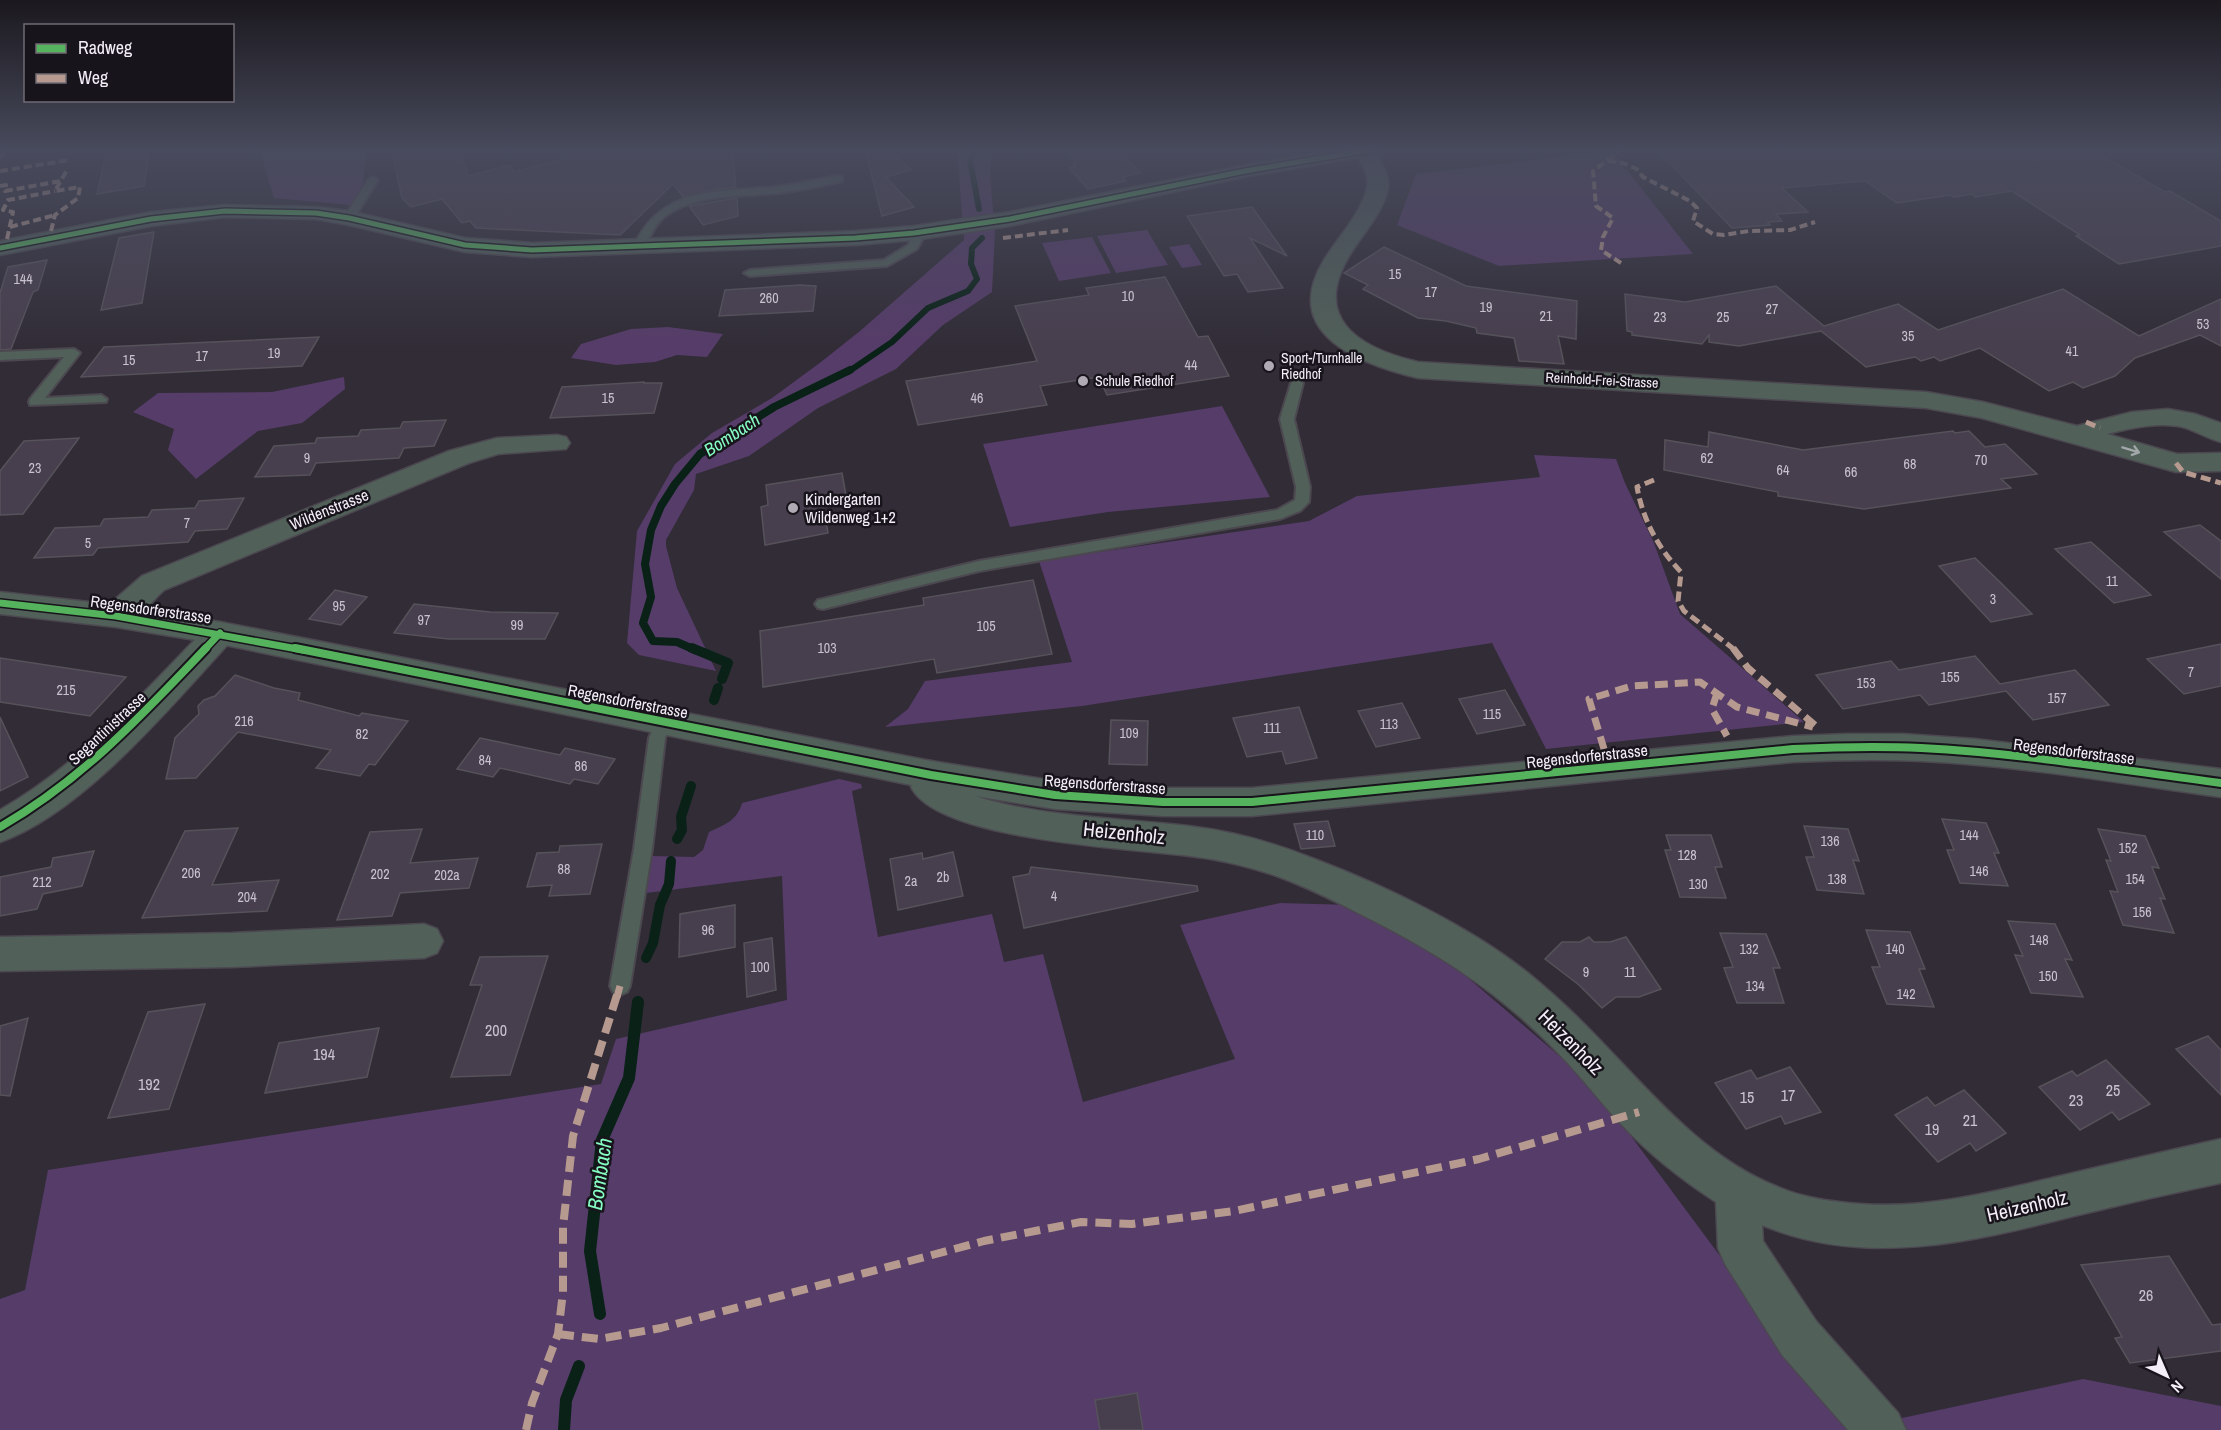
<svg xmlns="http://www.w3.org/2000/svg" width="2221" height="1430" font-family="'Archivo Narrow',sans-serif">
	<rect width="100%" height="100%" fill="#312c36"/>
	<g fill="#563c69">
		<path d="M259,149H366L363,184L350,205L274,198Z"/>
		<path d="M957,149H992L990,177L995,231L992,292L943,325L896,369L818,408L749,456L696,474L694,490L666,540V546L677,588L716,671L639,655L627,643L637,531L675,464L712,433L772,398L821,362L860,331L964,240Z"/>
		<path d="M1612,151L1693,254L1499,266L1397,225L1416,174Z"/>
		<path d="M1147,230L1168,265L1116,273L1097,236Z"/>
		<path d="M1092,237L1111,273L1059,281L1042,243Z"/>
		<path d="M1189,244L1202,265L1182,268L1169,247Z"/>
		<path d="M668,327L723,334L707,357L677,355L655,362L616,365L571,358L581,344L631,329Z"/>
		<path d="M344,377L345,389L302,423L258,431L196,479L168,450L174,429L133,412L158,393L272,392Z"/>
		<path d="M1222,406L1270,497L1108,512L1010,527L983,444Z"/>
		<path d="M1534,455L1616,459L1625,483L1654,543L1680,614L1804,722L1546,749L1492,643L1082,706L885,727L908,709L925,681L1072,662L1039,561L1309,521L1357,496L1540,477Z"/>
		<path d="M839,779L861,784L862,788L852,791L878,937L992,914L1004,962L1043,954L1083,1102L1235,1059L1180,925L1280,903L1351,905L1446,959L1564,1060L1605,1101L1798,1361L1863,1430H0V1299L25,1290L48,1170L601,1084L616,1039L787,1000L782,876L646,893L652,856L694,857L703,850L709,832C724,825 737,821 742,803Z"/>
		<path d="M2083,1379L2221,1406V1430H1867L1893,1420Z"/>
	</g>
	<g fill="none" stroke-linecap="round" stroke-linejoin="round">
		<g stroke="#092117" stroke-width="6">
			<path d="M975,149L970,160L979,209"/>
			<path d="M848,372L892,342L928,308L968,291L977,279L971,264L972,248L982,238"/>
		</g>
		<path stroke="#092117" stroke-width="8" d="M695,650L677,642L653,641L643,623L651,597L645,564L651,530L661,506L675,484L700,454L774,407L850,370"/>
		<g stroke="#092117" stroke-width="10">
			<path d="M692,648L728,663L722,679"/>
			<path d="M714,700L718,688"/>
			<path d="M677,839L682,830L681,817L691,786"/>
			<path d="M646,958L653,943L660,905L669,884L671,861"/>
		</g>
		<g stroke="#092117" stroke-width="12">
			<path d="M600,1314L590,1251L602,1140L629,1078L638,1002"/>
			<path d="M564,1430L566,1400L579,1366"/>
		</g>
	</g>
	<g fill="#483f4e" stroke="#56525a" stroke-width="1.5">
		<path d="M107,149H150L144,186L97,194Z"/>
		<path d="M391,149H460L468,176L510,165L514,172L598,149H732L736,187L712,190L683,197L673,184L620,235L476,228L470,221L462,223L442,199L411,207L402,198Z"/>
		<path d="M865,149H888L911,170L886,177L914,207L882,216Z"/>
		<path d="M1068,149H1116L1141,173L1123,177L1126,181L1088,189L1069,168L1076,167L1072,163L1076,162L1071,157L1075,156Z"/>
		<path d="M1656,149H2091L2165,192L2170,191L2221,221V246L2119,264L2076,236L2080,235L2012,191L1975,197L1972,194L1954,197L1950,195L1897,203L1865,181L1782,188L1808,212L1776,214L1782,221L1768,222L1770,225L1732,228Z"/>
		<path d="M737,198L738,216L703,225L689,206Z"/>
		<path d="M1252,207L1287,256L1250,238L1283,288L1248,292L1237,274L1224,276L1187,216Z"/>
		<path d="M154,232L142,303L101,310L119,238Z"/>
		<path d="M1384,247L1466,286L1577,301L1576,339L1558,336L1564,364L1519,361L1514,338L1477,333L1476,328L1446,321L1418,318L1363,289L1368,285L1344,273Z"/>
		<path d="M47,260L38,290L33,292L11,349L0,350V293L8,267Z"/>
		<path d="M1165,277L1198,337L1208,336L1229,376L1107,395L1099,377L1040,386L1047,405L918,425L906,381L1037,361L1015,306L1089,295L1086,288Z"/>
		<path d="M800,285L816,286L813,311L719,316L725,290Z"/>
		<path d="M1776,286L1824,326L1898,304L1938,330L2063,289L2139,336L2221,299V346L2200,335L2135,358L2115,376L2083,388L2073,382L2049,391L1980,348L1940,361L1934,357L1921,361L1915,357L1866,367L1821,331L1739,346L1709,342V335L1702,344L1632,335V332L1627,331L1625,294L1685,302Z"/>
		<path d="M319,337L302,366L81,377L104,347Z"/>
		<path d="M644,382V383H662L654,413L550,418L562,387Z"/>
		<path d="M446,420L434,446L404,448L399,458L316,463L310,475L255,477L274,446L315,443L317,438L358,436L361,430L400,428L403,422Z"/>
		<path d="M1953,431L1955,433L1969,431L1985,447L2005,444L2037,474L2001,479L2011,488L1864,509L1778,496V492L1664,470L1665,440L1708,447L1709,432L1803,450Z"/>
		<path d="M79,438L23,514L0,515V471L24,441Z"/>
		<path d="M842,473L847,501L823,505L828,533L765,545L761,507L768,505L766,485Z"/>
		<path d="M244,498L227,529L195,531L188,542L98,548L93,555L34,558L55,528L100,526L104,519L148,517L152,510L195,508L199,501Z"/>
		<path d="M2200,525L2221,541V579L2164,532Z"/>
		<path d="M2091,542L2118,566L2151,595L2114,603L2055,549Z"/>
		<path d="M1975,558L2002,584L2032,614L1991,622L1939,566Z"/>
		<path d="M1033,580L1052,654L937,673L934,659L763,687L760,631L924,605L923,598Z"/>
		<path d="M335,590L367,597L341,625L309,619Z"/>
		<path d="M414,604L490,612L558,613L545,639H449L394,633Z"/>
		<path d="M2221,644V686L2184,694L2147,659Z"/>
		<path d="M1975,656L2000,684L2075,670L2109,705L2033,720L2006,691L1929,705L1920,695L1843,709L1816,675L1891,661L1899,670Z"/>
		<path d="M0,658L126,677L90,716L0,702Z"/>
		<path d="M235,675L274,688L300,693L298,700L359,716L362,713L408,721L375,765L369,764L360,776L316,768L331,750L238,732L196,778L166,779L175,738L199,714L198,706L204,700L215,696Z"/>
		<path d="M1505,690L1525,725L1477,734L1459,699Z"/>
		<path d="M1402,703L1420,738L1376,747L1358,711Z"/>
		<path d="M1299,707L1317,758L1286,764L1282,751L1247,757L1233,718Z"/>
		<path d="M0,717L28,777L0,791Z"/>
		<path d="M1111,720L1148,721L1147,765L1109,764Z"/>
		<path d="M480,738L560,755L565,748L615,759L598,784L574,779L570,784L500,768L493,777L457,769Z"/>
		<path d="M1942,819L1986,823L1999,853H1994L2008,886L1960,883L1947,850H1954Z"/>
		<path d="M1328,821L1335,846L1301,849L1294,824Z"/>
		<path d="M1804,826L1848,829L1859,861L1853,860L1864,894L1817,890L1806,857H1814Z"/>
		<path d="M238,828L212,885L279,880L267,911L142,918L185,831Z"/>
		<path d="M422,829L410,863L478,858L469,888L400,893L392,916L337,920L370,832Z"/>
		<path d="M2098,829L2145,836L2159,868L2152,867L2165,899L2160,898L2174,933L2123,925L2110,891L2118,892L2106,860L2111,861Z"/>
		<path d="M1666,835H1711L1722,867H1715L1726,898L1680,897L1665,850H1671Z"/>
		<path d="M602,844L590,894L549,896L552,885L527,887L537,853L559,852L560,846Z"/>
		<path d="M94,851L82,886L43,894L37,909L0,916V877L51,867L53,858Z"/>
		<path d="M953,852L963,896L898,910L890,859L922,853L923,859Z"/>
		<path d="M1031,867L1197,886L1198,891L1024,928L1013,877L1029,874Z"/>
		<path d="M735,905V947L679,957L680,914Z"/>
		<path d="M2008,921L2055,924L2072,960L2065,959L2083,997L2031,993L2015,955L2023,956Z"/>
		<path d="M1866,930L1910,932L1925,969H1919L1934,1007L1887,1004L1872,967H1880Z"/>
		<path d="M1720,933L1766,934L1780,968H1773L1784,1003H1737L1724,968L1733,967Z"/>
		<path d="M1589,937L1594,942H1610L1626,937L1661,989L1639,997H1616L1602,1008L1579,985L1545,959L1562,942H1580Z"/>
		<path d="M772,938L776,990L747,997L744,943Z"/>
		<path d="M548,956L510,1075L451,1077L482,985H470L480,957Z"/>
		<path d="M205,1004L169,1109L108,1118L148,1012Z"/>
		<path d="M28,1018L10,1096L0,1095V1026Z"/>
		<path d="M379,1028L367,1077L265,1093L279,1043Z"/>
		<path d="M2208,1036L2221,1050V1095L2176,1049Z"/>
		<path d="M2106,1060L2150,1104L2119,1120L2112,1112L2080,1130L2039,1087L2072,1071L2077,1076Z"/>
		<path d="M1790,1067L1821,1112L1785,1124L1781,1116L1746,1129L1715,1083L1751,1070L1757,1079Z"/>
		<path d="M1964,1090L2006,1133L1976,1151L1970,1143L1938,1162L1895,1115L1927,1097L1935,1106Z"/>
		<path d="M2169,1256L2212,1325L2221,1324V1351L2130,1363L2115,1338L2122,1337L2081,1265Z"/>
		<path d="M1137,1393L1143,1430H1100L1095,1400Z"/>
	</g>
	<g fill="none" stroke-linecap="round" stroke-linejoin="round">
		<defs>
			<g id="service">
				<path d="M838,176L842,177V181C821,186 799,191 777,193C741,197 694,193 664,217C654,226 650,237 644,248L640,249L634,246C661,186 718,192 774,187C796,185 817,179 838,176Z"/>
				<path d="M373,177L378,180L354,218L349,221L345,220L344,218L368,180Z"/>
				<path d="M914,230L918,231L922,240L917,249L887,266L750,276L744,273L750,270L884,260L908,245L910,240L908,233Z"/>
				<path d="M74,349L80,353L45,398L101,395L107,399L106,402L30,405L29,402L30,399L64,357L0,360V352Z"/>
				<path d="M1297,379L1303,383L1294,419L1310,487L1309,502L1300,511L1280,519L979,571L823,609L818,608L815,604L818,600L823,599L979,561L1277,510L1295,500L1296,487L1280,419L1291,383Z"/>
				<path d="M664,716L670,717L672,722L665,738L652,849L630,986L627,992L620,995L613,992L610,986L634,849L649,738L658,717Z"/>
			</g>
			<g id="minor">
				<path d="M1341,149H1385L1382,153L1377,155C1383,165 1390,177 1388,189C1383,212 1363,234 1351,253C1310,318 1358,348 1418,362L1926,392L1983,402L2077,426L2132,412L2168,409L2195,414L2221,423V442C2209,439 2198,432 2186,428C2161,421 2132,428 2107,434L2177,454L2221,453V471L2176,472L1982,418L1926,408L1418,378C1360,364 1279,334 1324,260C1337,239 1362,212 1367,188C1369,177 1364,167 1358,158L1245,177L1010,226L914,240L855,245L532,257L465,252L349,225L316,219L225,217L151,226L0,255V241L151,212L225,205L316,207L349,211L465,238L532,243L855,231L914,226L1010,212L1245,165Z"/>
				<path d="M557,435L566,437L570,443L566,449L498,454L469,463L164,590C147,606 130,631 105,624L101,616L105,608L142,576L449,451L497,438Z"/>
				<path d="M220,622L231,625L236,633L231,641C172,705 83,813 0,842V810C82,763 144,692 209,625Z"/>
				<path d="M931,761L943,765L948,775L947,782C997,817 1130,818 1195,827C1237,832 1277,844 1317,860C1385,886 1471,927 1528,973C1551,992 1574,1013 1595,1035C1650,1091 1702,1157 1778,1187C1803,1198 1834,1202 1861,1204C1927,1209 1992,1192 2056,1177C2111,1164 2166,1151 2221,1139V1183C2172,1193 2123,1204 2074,1216C1971,1242 1865,1268 1762,1225L1763,1241L1816,1321L1898,1413L1906,1430H1848L1782,1355L1725,1264L1718,1248L1716,1202C1682,1180 1649,1154 1621,1124C1600,1102 1581,1076 1559,1054C1498,991 1441,955 1364,916C1335,901 1305,886 1274,875C1249,867 1223,860 1197,857C1137,848 939,842 911,787L919,765Z"/>
				<path d="M424,924L437,929L443,941L437,953L424,958L232,967L0,971V937L232,933Z"/>
			</g>
			<path id="tertiary" d="M0,592L116,605L220,622L931,761L1055,781L1163,788H1252L1793,736L1848,734H1903L1975,739L2221,769V797C2121,783 2022,766 1921,761C1878,759 1836,760 1793,762L1252,816H1163L1055,809L931,789L220,644L116,627L0,614Z"/>
		</defs>
		<use href="#service" stroke="#4c4850" stroke-width="4"/>
		<use href="#minor" stroke="#4c4850" stroke-width="3"/>
		<use href="#tertiary" stroke="#4c4850" stroke-width="3"/>
		<use href="#service" fill="#516059" fill-rule="evenodd"/>
		<use href="#minor" fill="#516059" fill-rule="evenodd"/>
		<use href="#tertiary" fill="#516059" fill-rule="evenodd"/>
		<g stroke="#b69a8f" stroke-width="4" stroke-dasharray="8 4" stroke-linecap="butt">
			<path d="M0,158L5,149"/>
			<path d="M1608,161L1623,163L1637,169L1643,177L1690,201L1697,208L1693,221L1713,234L1724,235L1749,231L1790,230L1815,222"/>
			<path d="M0,171L69,160"/>
			<path d="M0,186L6,185L5,191L61,181"/>
			<path d="M10,227L55,215"/>
			<path d="M51,231L55,215L78,198L80,187L55,191L67,170"/>
			<path d="M1003,238L1068,230"/>
			<path d="M7,239L13,212L3,210L8,200L55,191"/>
			<path d="M1621,263L1601,250L1603,237L1613,218L1596,206L1593,171L1623,149"/>
		</g>
		<g stroke="#b69a8f" stroke-width="5" stroke-dasharray="10 5" stroke-linecap="butt">
			<path d="M2086,422L2100,428"/>
			<path d="M2176,463L2183,472L2221,483"/>
			<path d="M1654,480L1637,487C1643,520 1658,548 1681,572L1678,601L1684,611L1735,650"/>
		</g>
		<g stroke="#b69a8f" stroke-width="7" stroke-dasharray="13 7" stroke-linecap="butt">
			<path d="M1733,648L1748,668L1816,726"/>
			<path d="M1717,693L1712,709L1727,736"/>
			<path d="M1604,749L1589,699L1632,686L1700,682L1737,707L1813,727"/>
			<path d="M617,997L620,986"/>
		</g>
		<g stroke="#b69a8f" stroke-width="8" stroke-dasharray="16 8" stroke-linecap="butt">
			<path d="M558,1334L599,1339L661,1328L984,1241L1081,1222L1132,1224L1234,1211L1479,1159L1639,1112"/>
			<path d="M526,1430L532,1403L558,1334L563,1292V1227L573,1136L617,995"/>
		</g>
		<defs>
			<path id="cycleway-far2" d="M0,248L151,219L225,211L316,213L349,218L465,245L532,250L855,238L914,233L1010,219L1245,171L1375,149"/>
			<g id="cycleway-far1">
				<path d="M0,603L116,616L303,650"/>
				<path d="M204,650L220,633"/>
			</g>
			<g id="cycleway">
				<path d="M295,648L931,775L1055,795L1163,802H1252L1793,749C1836,747 1878,746 1921,748C2022,753 2121,770 2221,783"/>
				<path d="M0,827C82,780 141,716 206,648"/>
			</g>
		</defs>
		<use href="#cycleway-far2" stroke="#18141b" stroke-width="8"/>
		<use href="#cycleway-far1" stroke="#18141b" stroke-width="10"/>
		<use href="#cycleway" stroke="#18141b" stroke-width="12"/>
		<use href="#cycleway-far2" stroke="#56b35d" stroke-width="5"/>
		<use href="#cycleway-far1" stroke="#56b35d" stroke-width="7"/>
		<use href="#cycleway" stroke="#56b35d" stroke-width="8"/>
	</g>
	<defs><path id="oneway-shaft" d="M-6 0H5M1.5-3L5.5 0L1.5 3" fill="none" stroke-width="1.6" stroke-linecap="round" stroke-linejoin="round" transform="scale(1.5)"/></defs>
	<use stroke="#a2a7a9" href="#oneway-shaft" transform="translate(2131 450) rotate(17)"/>
	<linearGradient id="sky" x2="0" y2="1"><stop stop-color="#1b181e"/><stop offset="0.43" stop-color="#484b5d"/><stop offset="1" stop-color="#484b5d" stop-opacity="0"/></linearGradient>
	<rect width="2221" height="349" fill="url(#sky)"/>
	<g fill="#b0aab5" stroke="#18141b" stroke-width="2">
		<circle cx="1269" cy="366" r="6"/>
		<circle cx="1083" cy="381" r="6"/>
		<circle cx="793" cy="508" r="6"/>
	</g>
	<g text-anchor="middle" stroke-width="5" stroke-linejoin="round" paint-order="stroke">
		<g font-size="14" fill="#c9c2ce">
			<text x="1395" y="279">15</text>
			<text x="23" y="284">144</text>
			<text x="1431" y="297">17</text>
			<text x="1128" y="301">10</text>
			<text x="769" y="303">260</text>
			<text x="1486" y="312">19</text>
			<text x="1772" y="314">27</text>
			<text x="1546" y="321">21</text>
			<text x="1660" y="322">23</text>
			<text x="1723" y="322">25</text>
			<text x="2203" y="329">53</text>
			<text x="1908" y="341">35</text>
			<text x="2072" y="356">41</text>
			<text x="274" y="358">19</text>
			<text x="202" y="361">17</text>
			<text x="129" y="365">15</text>
			<text x="1191" y="370">44</text>
			<text x="608" y="403">15</text>
			<text x="977" y="403">46</text>
			<text x="307" y="463">9</text>
			<text x="1707" y="463">62</text>
			<text x="1981" y="465">70</text>
			<text x="1910" y="469">68</text>
			<text x="35" y="473">23</text>
			<text x="1783" y="475">64</text>
			<text x="1851" y="477">66</text>
			<text x="187" y="528">7</text>
			<text x="88" y="548">5</text>
			<text x="2112" y="586">11</text>
			<text x="1993" y="604">3</text>
			<text x="339" y="611">95</text>
			<text x="424" y="625">97</text>
			<text x="517" y="630">99</text>
			<text x="986" y="631">105</text>
			<text x="827" y="653">103</text>
			<text x="2191" y="677">7</text>
			<text x="1950" y="682">155</text>
			<text x="1866" y="688">153</text>
			<text x="66" y="695">215</text>
			<text x="2057" y="703">157</text>
			<text x="1492" y="719">115</text>
			<text x="244" y="726">216</text>
			<text x="1389" y="729">113</text>
			<text x="1272" y="733">111</text>
			<text x="1129" y="738">109</text>
			<text x="362" y="739">82</text>
			<text x="485" y="765">84</text>
			<text x="581" y="771">86</text>
			<text x="1315" y="840">110</text>
			<text x="1969" y="840">144</text>
			<text x="1830" y="846">136</text>
			<text x="2128" y="853">152</text>
			<text x="1687" y="860">128</text>
			<text x="564" y="874">88</text>
			<text x="1979" y="876">146</text>
			<text x="191" y="878">206</text>
			<text x="380" y="879">202</text>
			<text x="447" y="880">202a</text>
			<text x="943" y="882">2b</text>
			<text x="1837" y="884">138</text>
			<text x="2135" y="884">154</text>
			<text x="911" y="886">2a</text>
			<text x="42" y="887">212</text>
			<text x="1698" y="889">130</text>
			<text x="1054" y="901">4</text>
			<text x="247" y="902">204</text>
			<text x="2142" y="917">156</text>
			<text x="708" y="935">96</text>
			<text x="2039" y="945">148</text>
			<text x="1749" y="954">132</text>
			<text x="1895" y="954">140</text>
			<text x="760" y="972">100</text>
			<text x="1586" y="977">9</text>
			<text x="1630" y="977">11</text>
			<text x="2048" y="981">150</text>
			<text x="1755" y="991">134</text>
			<text x="1906" y="999">142</text>
		</g>
		<g font-size="14" fill="#f4eef9" stroke="#18141b" text-anchor="start">
			<text x="1281" y="363">Sport-/Turnhalle<tspan x="1281" dy="16">Riedhof</tspan></text>
			<text x="1095" y="386">Schule Riedhof</text>
		</g>
		<g font-size="14" fill="#f4eef9" stroke="#18141b">
			<text transform="translate(1602 380) rotate(3)" y="5">Reinhold-Frei-Strasse</text>
		</g>
		<g font-size="16" fill="#f4eef9" stroke="#18141b" text-anchor="start">
			<text x="805" y="505">Kindergarten<tspan x="805" dy="18">Wildenweg 1+2</tspan></text>
		</g>
		<g font-size="16" fill="#f4eef9" stroke="#18141b">
			<text transform="translate(329 509) rotate(-22)" y="6">Wildenstrasse</text>
			<text transform="translate(151 609) rotate(8)" y="6">Regensdorferstrasse</text>
			<text transform="translate(628 701) rotate(11)" y="6">Regensdorferstrasse</text>
			<text transform="translate(107 728) rotate(-43)" y="6">Segantinistrasse</text>
			<text transform="translate(2074 751) rotate(7)" y="6">Regensdorferstrasse</text>
			<text transform="translate(1587 756) rotate(-6)" y="6">Regensdorferstrasse</text>
			<text transform="translate(1105 784) rotate(4)" y="6">Regensdorferstrasse</text>
		</g>
		<g font-size="16" fill="#c9c2ce">
			<text x="496" y="1036">200</text>
			<text x="324" y="1060">194</text>
			<text x="149" y="1090">192</text>
			<text x="2113" y="1096">25</text>
			<text x="1788" y="1101">17</text>
			<text x="1747" y="1103">15</text>
			<text x="2076" y="1106">23</text>
			<text x="1970" y="1126">21</text>
			<text x="1932" y="1135">19</text>
			<text x="2146" y="1301">26</text>
		</g>
		<g font-size="18" font-style="italic" fill="#86fdc3" stroke="#18141b">
			<text transform="translate(732 435) rotate(-33)" y="6">Bombach</text>
		</g>
		<g font-size="20" fill="#f4eef9" stroke="#18141b">
			<text transform="translate(1124 833) rotate(6)" y="7">Heizenholz</text>
			<text transform="translate(1571 1042) rotate(45)" y="7">Heizenholz</text>
			<text transform="translate(2027 1206) rotate(-13)" y="7">Heizenholz</text>
		</g>
		<g font-size="21" font-style="italic" fill="#86fdc3" stroke="#18141b">
			<text transform="translate(600 1174) rotate(-82)" y="7">Bombach</text>
		</g>
	</g>
	<rect x="24" y="24" width="210" height="78" fill="#18141b" stroke="#706b74" stroke-width="1.5"/>
	<rect x="36" y="44" width="30" height="9" fill="#56b35d" stroke="#706b74" stroke-width="1.5"/>
	<text x="78" y="54" font-size="18" fill="#f4eef9">Radweg</text>
	<rect x="36" y="74" width="30" height="9" fill="#b69a8f" stroke="#706b74" stroke-width="1.5"/>
	<text x="78" y="84" font-size="18" fill="#f4eef9">Weg</text>
	<g transform="translate(2167 1376) rotate(136)" stroke="#18141b" stroke-width="4.5" paint-order="stroke">
	<path d="M0-4.5L10 22L0 15L-10 22Z" fill="#f4eef9"/>
	<text y="-9" font-size="16" font-weight="bold" text-anchor="middle" fill="#f4eef9">N</text>
	</g>
</svg>
